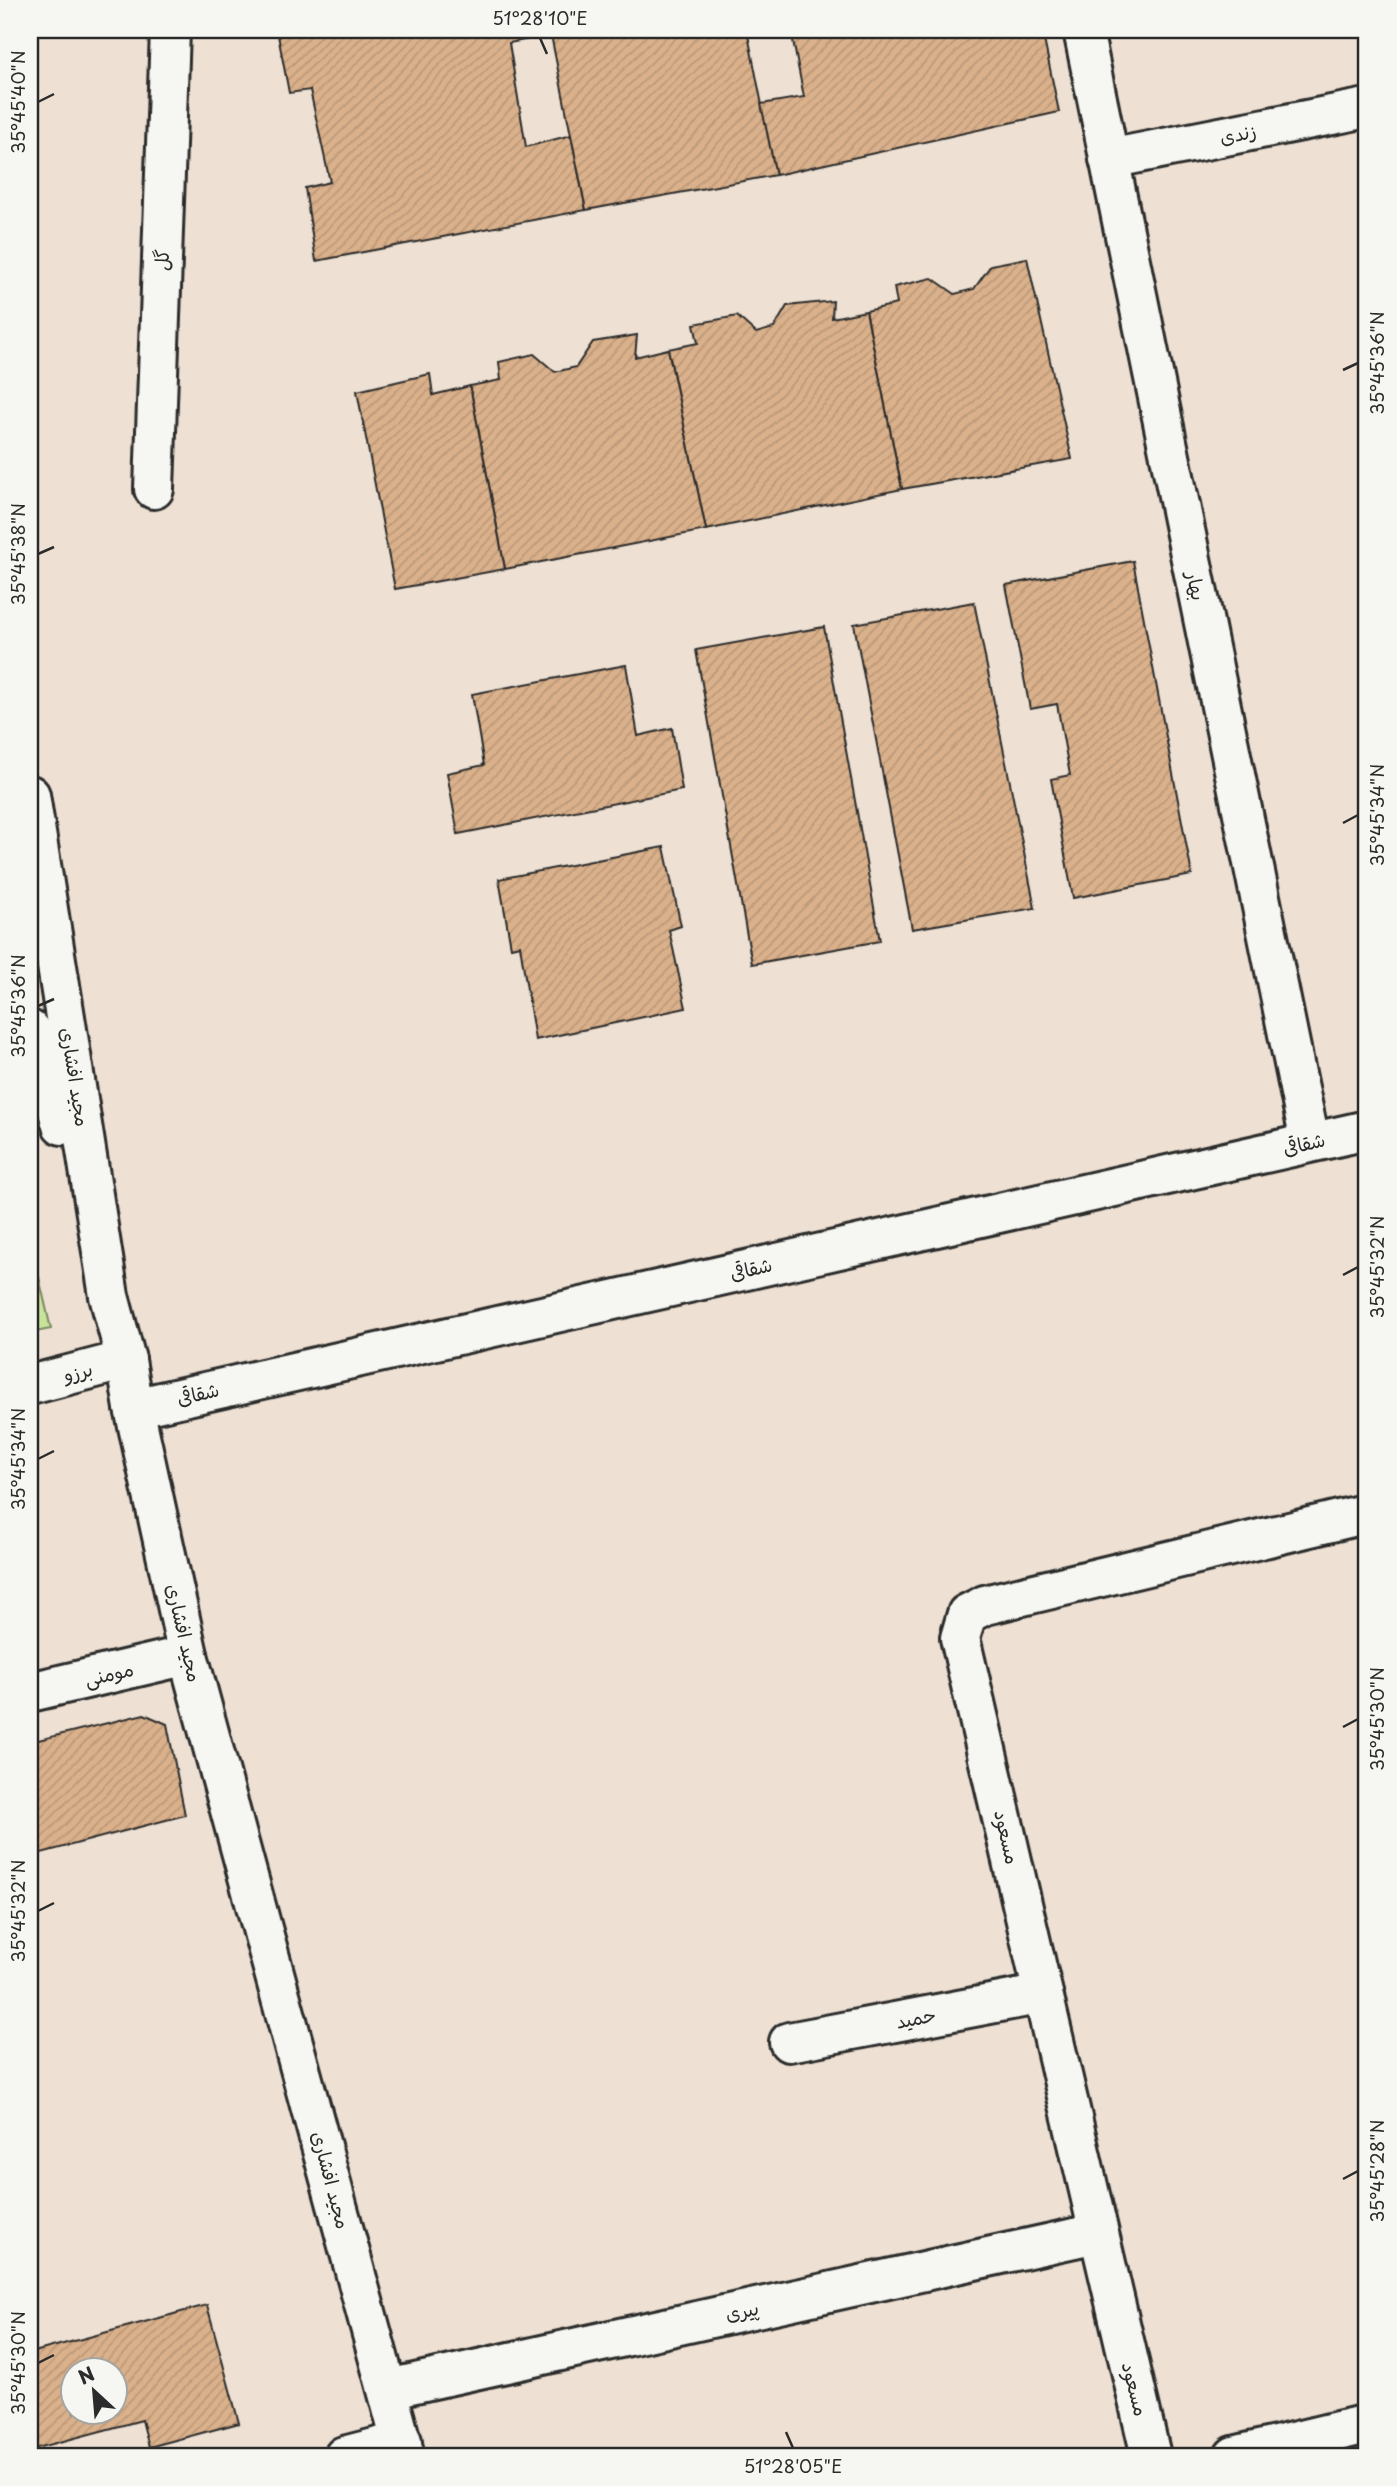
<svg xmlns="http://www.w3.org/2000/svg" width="1397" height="2486" font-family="'Playpen Sans','Playpen Sans Arabic',sans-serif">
	<defs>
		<pattern id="building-hatch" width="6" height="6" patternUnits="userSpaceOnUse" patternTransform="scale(1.75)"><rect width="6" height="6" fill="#dab18b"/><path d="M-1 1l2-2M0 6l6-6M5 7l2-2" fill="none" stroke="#bb9878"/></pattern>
	</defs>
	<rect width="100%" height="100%" fill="#eee1d3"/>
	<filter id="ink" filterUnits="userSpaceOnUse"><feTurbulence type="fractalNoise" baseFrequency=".0143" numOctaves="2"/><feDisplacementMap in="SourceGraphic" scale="14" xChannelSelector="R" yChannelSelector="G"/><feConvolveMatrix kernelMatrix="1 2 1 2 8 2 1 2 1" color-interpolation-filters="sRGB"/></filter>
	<g filter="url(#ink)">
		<path fill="#c8e39a" stroke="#7a8762" stroke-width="2" d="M30,1238L51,1329L30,1333Z"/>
		<g fill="url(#building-hatch)" stroke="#2b2b2b" stroke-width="2" fill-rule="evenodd">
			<path d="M277,30H550L551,35L509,43L526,147L571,135L586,210L316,261L305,188L330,182L310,90L289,93Z"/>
			<path d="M550,30H747L776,175L586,210Z"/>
			<path d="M791,30H1042L1059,112L776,175L761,104L804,97Z"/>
			<path d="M1027,258L1072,459L902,489L866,311L897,304L894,287L932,278L955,294L974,289L991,265Z"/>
			<path d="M833,301L832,318L866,311L902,489L706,530L668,349L698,343L694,324L737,316L756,333L774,328L787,306Z"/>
			<path d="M637,335L635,357L668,349L706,530L505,569L470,386L501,380L499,362L534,354L555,372L576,367L593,342Z"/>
			<path d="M430,374L433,395L470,386L505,569L395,589L357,391Z"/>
			<path d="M1133,561L1192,875L1073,898L1051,779L1070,775L1057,704L1030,709L1006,585Z"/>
			<path d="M974,602L1035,908L912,929L854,624Z"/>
			<path d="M824,627L880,941L752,964L696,650Z"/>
			<path d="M626,665L638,736L672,728L682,790L458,834L447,773L484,765L472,694Z"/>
			<path d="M664,847L681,926L669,930L686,1008L535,1040L520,945L511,947L499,879Z"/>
			<path d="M144,1714L167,1724L185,1815L30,1856V1742Z"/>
			<path d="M207,2305L239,2423L149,2447L142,2420L30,2450V2353ZM74,2370H116V2412H74Z"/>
		</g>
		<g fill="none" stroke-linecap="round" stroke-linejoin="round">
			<defs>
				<g id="minor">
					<path d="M1083,30L1310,1142"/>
					<path d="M1109,159L1367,108"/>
					<path d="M154,489L170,30"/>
					<path d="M30,1385L126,1360"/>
					<path d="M134,1408L1367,1130"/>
					<path d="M30,1692L188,1655"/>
					<path d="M789,2042L1043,1994"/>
					<path d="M388,2389L1097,2233"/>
					<path d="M344,2456L402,2441"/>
					<path d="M1151,2456L960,1638L967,1614L985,1605L1360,1515"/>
					<path d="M1234,2456L1367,2424"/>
				</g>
				<g id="major">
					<path d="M30,795L109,1296L126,1360L134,1408L188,1655L405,2456"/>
					<path d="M30,1030L39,1043L62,1125"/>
				</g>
			</defs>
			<use href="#minor" stroke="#2b2b2b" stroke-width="44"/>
			<use href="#major" stroke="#2b2b2b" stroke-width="44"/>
			<use href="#minor" stroke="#f6f6f2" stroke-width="38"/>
			<use href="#major" stroke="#f6f6f2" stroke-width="38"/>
		</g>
	</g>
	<path fill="none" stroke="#2b2b2b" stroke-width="2.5" d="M540,38L547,54M38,102L54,94M1343,370L1358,363M38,554L54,547M1343,823L1358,815M38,1006L54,999M1343,1275L1358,1267M38,1459L54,1451M1343,1727L1358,1719M38,1911L54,1903M1343,2179L1358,2171M38,2363L54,2355M786,2432L793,2448"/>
	<g text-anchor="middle" stroke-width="6" stroke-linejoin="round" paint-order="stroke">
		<g font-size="19" fill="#2b2b2b" stroke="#f6f6f2">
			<text transform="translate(1238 134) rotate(-11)" y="7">زندی</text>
			<text transform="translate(162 260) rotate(-88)" y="7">گل</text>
			<text transform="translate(1196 586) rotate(78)" y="7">بهار</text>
			<text transform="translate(75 1077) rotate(81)" y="7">مجید افشاری</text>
			<text transform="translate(1304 1144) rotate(-13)" y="7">شقاقی</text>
			<text transform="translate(751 1269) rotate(-13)" y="7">شقاقی</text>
			<text transform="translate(78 1372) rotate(-14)" y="7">برزو</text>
			<text transform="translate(198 1394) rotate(-13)" y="7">شقاقی</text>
			<text transform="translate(184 1633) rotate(77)" y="7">مجید افشاری</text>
			<text transform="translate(109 1674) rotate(-13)" y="7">مومنی</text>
			<text transform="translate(1007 1837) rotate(77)" y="7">مسعود</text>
			<text transform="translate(916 2018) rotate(-11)" y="7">حمید</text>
			<text transform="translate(331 2180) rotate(75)" y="7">مجید افشاری</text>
			<text transform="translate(742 2311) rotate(-12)" y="7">پیری</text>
			<text transform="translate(1135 2389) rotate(76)" y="7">مسعود</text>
		</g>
	</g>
	<rect width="1397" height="2486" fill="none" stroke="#f6f6f2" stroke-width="77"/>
	<g transform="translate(94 2391) rotate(334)"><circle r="33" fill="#f6f6f2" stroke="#a5a5a2" stroke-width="2"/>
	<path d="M0-5L12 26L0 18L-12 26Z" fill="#2b2b2b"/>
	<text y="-10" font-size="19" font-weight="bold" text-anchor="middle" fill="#2b2b2b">N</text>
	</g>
	<rect x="38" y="38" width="1320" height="2410" fill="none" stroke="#2b2b2b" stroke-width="2.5"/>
	<g font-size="18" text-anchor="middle" fill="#2b2b2b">
		<text x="540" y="25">51°28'10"E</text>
		<text transform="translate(19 102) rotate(-90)" y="6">35°45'40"N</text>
		<text transform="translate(1378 363) rotate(-90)" y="6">35°45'36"N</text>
		<text transform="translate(19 554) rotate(-90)" y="6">35°45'38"N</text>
		<text transform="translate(1378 815) rotate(-90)" y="6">35°45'34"N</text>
		<text transform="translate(19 1006) rotate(-90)" y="6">35°45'36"N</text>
		<text transform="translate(1378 1267) rotate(-90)" y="6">35°45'32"N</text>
		<text transform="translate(19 1459) rotate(-90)" y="6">35°45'34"N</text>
		<text transform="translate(1378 1719) rotate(-90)" y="6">35°45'30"N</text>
		<text transform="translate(19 1911) rotate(-90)" y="6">35°45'32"N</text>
		<text transform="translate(1378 2171) rotate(-90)" y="6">35°45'28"N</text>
		<text transform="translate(19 2363) rotate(-90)" y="6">35°45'30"N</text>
		<text x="793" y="2473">51°28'05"E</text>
	</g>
</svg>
